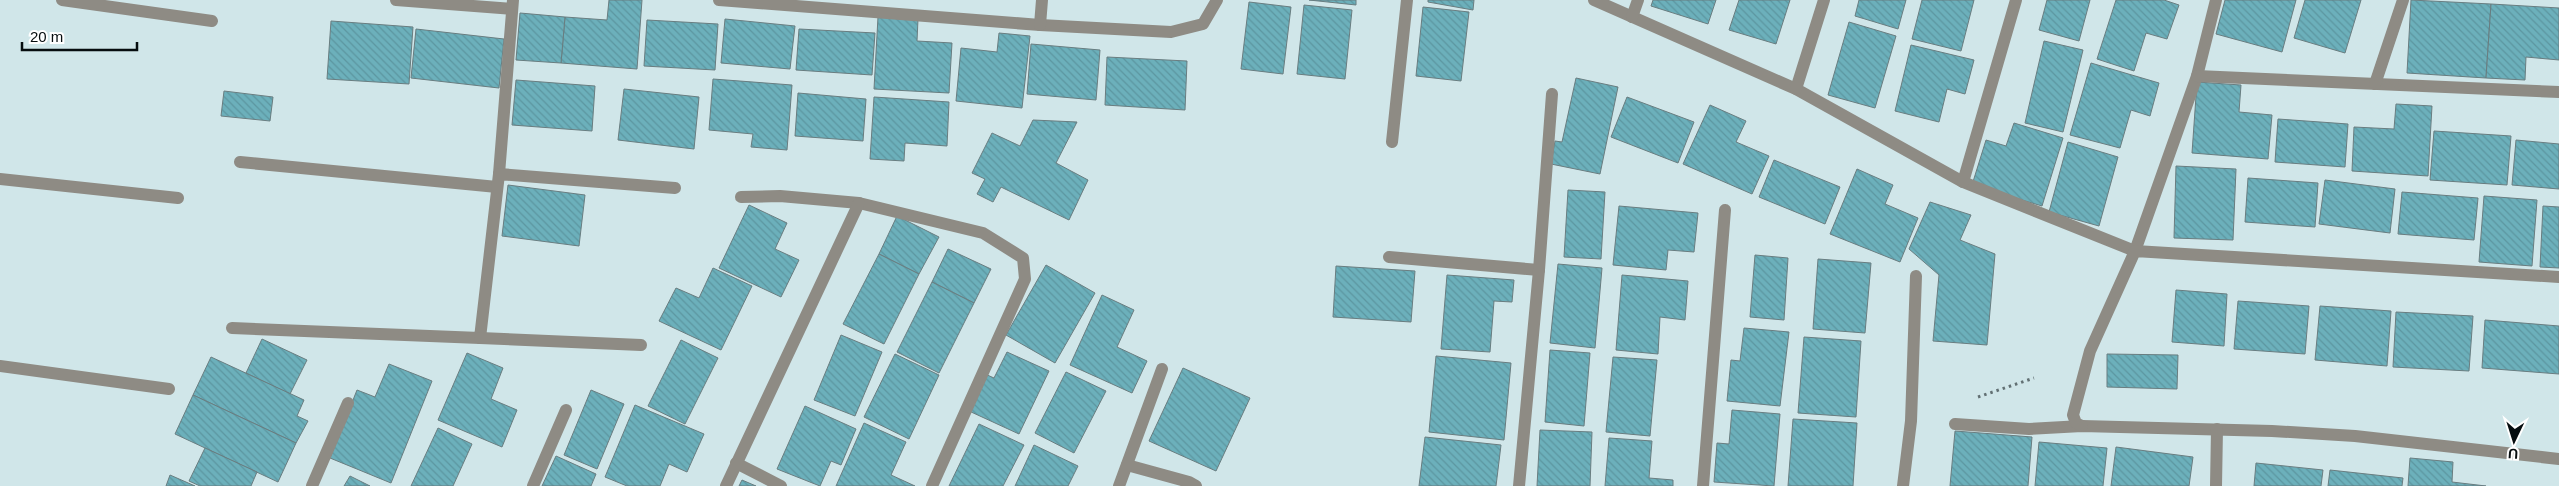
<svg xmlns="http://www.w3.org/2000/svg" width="2559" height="486" font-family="Arial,sans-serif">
	<defs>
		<pattern id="building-back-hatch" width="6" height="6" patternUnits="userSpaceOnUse" patternTransform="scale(1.25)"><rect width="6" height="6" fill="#6cb0bb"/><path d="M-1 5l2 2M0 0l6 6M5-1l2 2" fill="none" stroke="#5c96a0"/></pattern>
	</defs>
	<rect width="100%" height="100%" fill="#d0e6e9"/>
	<g fill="url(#building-back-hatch)" stroke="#697d80">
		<path d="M609,0H642L637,69L561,63L565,17L607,20Z"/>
		<path d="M1309,0H1356V5Z"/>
		<path d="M1428,0H1474L1473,10L1428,2Z"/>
		<path d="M1653,0H1716L1708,24L1651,6Z"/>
		<path d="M1739,0H1790L1776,44L1729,30Z"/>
		<path d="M1859,0H1906L1898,29L1855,16Z"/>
		<path d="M1922,0H1974L1961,51L1912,39Z"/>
		<path d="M2047,0H2090L2079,41L2039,30Z"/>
		<path d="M2116,0H2164L2179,5L2167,39L2146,33L2134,71L2097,59Z"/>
		<path d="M2225,0H2296L2282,52L2216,34Z"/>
		<path d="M2305,0H2361L2345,53L2294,38Z"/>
		<path d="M2411,0L2491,4L2486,78L2407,73Z"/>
		<path d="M1249,2L1291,7L1283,74L1241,69Z"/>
		<path d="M2491,4L2559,8V60L2526,57L2525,80L2486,78Z"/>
		<path d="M1304,5L1352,10L1345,79L1297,74Z"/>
		<path d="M1423,7L1469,12L1461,81L1416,76Z"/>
		<path d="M520,13L565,17L561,63L516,60Z"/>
		<path d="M878,17L918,19L917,41L952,43L949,93L874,89Z"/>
		<path d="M725,19L795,26L790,69L721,63Z"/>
		<path d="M647,20L718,24L715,70L644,66Z"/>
		<path d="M331,21L413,27L409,84L327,79Z"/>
		<path d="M1849,22L1896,36L1875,108L1828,95Z"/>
		<path d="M416,29L504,39L499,88L411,78Z"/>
		<path d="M799,29L875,33L872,75L796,70Z"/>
		<path d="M999,33L1030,36L1022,108L956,101L961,48L997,52Z"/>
		<path d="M2044,41L2083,50L2063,132L2025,123Z"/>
		<path d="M1031,44L1100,50L1096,100L1027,94Z"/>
		<path d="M1911,45L1974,60L1965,94L1947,89L1939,122L1895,111Z"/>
		<path d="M1107,57L1187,61L1185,110L1105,105Z"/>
		<path d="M2091,63L2159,83L2150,116L2131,110L2120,148L2070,135Z"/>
		<path d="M1576,78L1618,87L1600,174L1551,164L1555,141L1562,142Z"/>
		<path d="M713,79L792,85L787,150L751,147L753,134L709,130Z"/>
		<path d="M516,80L595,86L592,131L512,125Z"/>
		<path d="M2197,82L2241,85L2239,112L2272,115L2268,159L2192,153Z"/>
		<path d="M624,89L699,97L694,149L618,140Z"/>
		<path d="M224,91L273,97L270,121L221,116Z"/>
		<path d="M798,93L866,99L863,141L795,136Z"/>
		<path d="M874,97L949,102L947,146L905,143L904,161L870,159Z"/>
		<path d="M1627,97L1694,122L1678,163L1611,137Z"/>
		<path d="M2396,104L2432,106L2428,176L2352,171L2354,127L2394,129Z"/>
		<path d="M1710,105L1746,121L1736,142L1769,156L1752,194L1683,164Z"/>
		<path d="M2278,119L2348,124L2345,167L2275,162Z"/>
		<path d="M1033,120L1077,122L1056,163L1088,180L1069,220L1001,187L993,202L977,194L985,179L972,173L992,133L1020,146Z"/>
		<path d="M2014,123L2063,138L2042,206L1972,185L1986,140L2006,146Z"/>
		<path d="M2434,131L2511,136L2507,185L2430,180Z"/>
		<path d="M2516,140L2559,144V189L2512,185Z"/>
		<path d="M2068,142L2118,157L2099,226L2049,212Z"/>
		<path d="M1774,160L1840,187L1825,224L1759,197Z"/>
		<path d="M2176,166L2236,169L2233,240L2174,238Z"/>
		<path d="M1857,169L1893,185L1885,204L1918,218L1900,262L1830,234Z"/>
		<path d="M2248,178L2318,183L2315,227L2245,222Z"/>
		<path d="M2325,180L2395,189L2390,233L2319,224Z"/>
		<path d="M508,185L585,195L579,246L502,236Z"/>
		<path d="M1568,190L1605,192L1601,259L1564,257Z"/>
		<path d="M2402,192L2478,198L2474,240L2398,234Z"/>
		<path d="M2484,196L2537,200L2532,266L2479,262Z"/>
		<path d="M1930,202L1971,215L1960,240L1995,254L1987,345L1933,341L1939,275L1909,249Z"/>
		<path d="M749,205L787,223L775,249L799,260L781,297L719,268Z"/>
		<path d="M1619,206L1698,213L1694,252L1668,250L1666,270L1613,265Z"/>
		<path d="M2543,206L2559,207V268L2540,267Z"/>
		<path d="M897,216L939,237L919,274L879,254Z"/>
		<path d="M948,249L991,269L974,303L932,282Z"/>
		<path d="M879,254L919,274L884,344L843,324Z"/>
		<path d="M1755,255L1788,258L1784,320L1750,317Z"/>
		<path d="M1818,259L1871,263L1865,333L1813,329Z"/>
		<path d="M1558,264L1602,268L1595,348L1550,343Z"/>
		<path d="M1046,265L1095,293L1055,363L1006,335Z"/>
		<path d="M1336,266L1415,271L1411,322L1333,317Z"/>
		<path d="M713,268L752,286L721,350L659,321L676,288L699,298Z"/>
		<path d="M1447,275L1514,280L1512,302L1494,301L1490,352L1441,349Z"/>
		<path d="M1622,275L1688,281L1685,320L1660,317L1658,354L1616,350Z"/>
		<path d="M932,282L974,303L939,373L897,352Z"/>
		<path d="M2176,290L2227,294L2224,346L2172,342Z"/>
		<path d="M1102,295L1134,310L1117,347L1147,361L1132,393L1070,365Z"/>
		<path d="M2238,301L2309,306L2305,354L2234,349Z"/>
		<path d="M2320,306L2391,311L2387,366L2315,360Z"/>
		<path d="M2396,312L2473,316L2469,371L2393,367Z"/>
		<path d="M2485,320L2559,326V374L2482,368Z"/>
		<path d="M1744,328L1789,332L1780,406L1727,401L1731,360L1740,361Z"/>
		<path d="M841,335L882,352L855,416L814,400Z"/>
		<path d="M1804,337L1861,341L1856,417L1798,413Z"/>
		<path d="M262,339L307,360L290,394L246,373Z"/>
		<path d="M681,340L718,358L685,424L648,406Z"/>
		<path d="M1550,350L1590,353L1584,426L1545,422Z"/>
		<path d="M1007,352L1049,371L1019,434L969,411L985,374L994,378Z"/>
		<path d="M467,353L503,368L491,399L517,410L502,447L438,420Z"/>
		<path d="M895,354L939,375L909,439L864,417Z"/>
		<path d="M2107,354L2178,355L2177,389L2107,387Z"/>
		<path d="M1436,356L1511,363L1504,440L1429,432Z"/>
		<path d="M211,357L304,400L297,416L308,421L296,443L193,395Z"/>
		<path d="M1613,357L1657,360L1650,436L1606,432Z"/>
		<path d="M389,364L432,381L391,483L330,458L357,390L375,397Z"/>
		<path d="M1183,368L1250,398L1216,471L1149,441Z"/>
		<path d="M1066,372L1106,391L1074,453L1035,433Z"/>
		<path d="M591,390L624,404L597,469L564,455Z"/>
		<path d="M193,395L296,443L278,482L175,434Z"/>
		<path d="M635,405L704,434L687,472L669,464L660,486H627L605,477Z"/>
		<path d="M805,406L856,429L841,465L831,461L820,486L777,469Z"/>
		<path d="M1732,410L1780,414L1774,486L1714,482L1717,443L1729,444Z"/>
		<path d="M1793,419L1857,423L1853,486H1788Z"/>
		<path d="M864,423L906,442L891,475L915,486H836Z"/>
		<path d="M979,424L1024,445L1003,486H949Z"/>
		<path d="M438,428L472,444L453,486H411Z"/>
		<path d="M1540,430L1592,432L1590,486H1537Z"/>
		<path d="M1955,431L2032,437L2028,486H1950Z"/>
		<path d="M1425,437L1501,445L1496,486H1419Z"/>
		<path d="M1609,438L1652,441L1649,478L1673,480V486H1605Z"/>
		<path d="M2039,442L2107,448L2103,486H2035Z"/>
		<path d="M1034,445L1078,466L1068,486H1015Z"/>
		<path d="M2116,447L2193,457L2189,486H2111Z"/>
		<path d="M205,448L257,472L251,486H200L189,481Z"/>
		<path d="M556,456L596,474L591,486H542Z"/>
		<path d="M2410,458L2453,462L2452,482L2486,486H2408Z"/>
		<path d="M2256,463L2323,470L2321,486H2254Z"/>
		<path d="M2330,470L2403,478L2402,486H2328Z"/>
		<path d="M170,475L195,486H166Z"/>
		<path d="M350,476L370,486H344Z"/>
		<path d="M742,480L756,486H739Z"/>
	</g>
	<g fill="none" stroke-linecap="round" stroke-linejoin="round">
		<path stroke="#627073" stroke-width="3" stroke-dasharray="2.5 4" stroke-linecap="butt" d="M1978,397L2034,378"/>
		<g stroke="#8e8b84" stroke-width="12">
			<path d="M62,0L212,21"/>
			<path d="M396,0L512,9"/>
			<path d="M719,0L1040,25L1171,32L1203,24L1217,0"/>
			<path d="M1594,0L1796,89L1963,182L2135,251L2197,76L2216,0"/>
			<path d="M1632,17L1638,0"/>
			<path d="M1040,25L1042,0"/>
			<path d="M2197,76L2559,92"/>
			<path d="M2375,84L2403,0"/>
			<path d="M1796,89L1824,0"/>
			<path d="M1392,142L1407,0"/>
			<path d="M240,162L497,187"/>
			<path d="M499,174L513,0"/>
			<path d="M0,179L178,198"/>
			<path d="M1963,182L2016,0"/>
			<path d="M741,197L780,196L859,203L983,233L1023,258L1025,279L932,486"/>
			<path d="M1389,257L1539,270"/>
			<path d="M232,328L480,338L499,174L675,188"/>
			<path d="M480,338L641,345"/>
			<path d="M0,366L169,389"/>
			<path d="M1955,424L2029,429L2082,426L2272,431L2355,436L2559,459"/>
			<path d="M2082,426L2076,423L2073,415L2090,351L2135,251L2559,277"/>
			<path d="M736,463L781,486"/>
			<path d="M1127,465L1189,482L1196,486"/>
			<path d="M312,486L348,403"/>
			<path d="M533,486L566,410"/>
			<path d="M726,486L859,203"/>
			<path d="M1119,486L1162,369"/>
			<path d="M1519,486L1539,270L1552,94"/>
			<path d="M1703,486L1725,210"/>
			<path d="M1903,486L1911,421L1916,276"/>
			<path d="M2216,486L2217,429"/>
		</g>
	</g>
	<g transform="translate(2514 441) rotate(184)" stroke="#ffffff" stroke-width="4" paint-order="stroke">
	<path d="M0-4L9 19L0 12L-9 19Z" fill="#060d0f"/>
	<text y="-8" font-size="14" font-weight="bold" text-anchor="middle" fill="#060d0f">U</text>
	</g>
	<path d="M22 42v8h115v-8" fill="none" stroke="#060d0f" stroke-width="2.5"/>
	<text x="30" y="42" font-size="15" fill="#060d0f" stroke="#ffffff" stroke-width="4" paint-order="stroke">20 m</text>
</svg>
